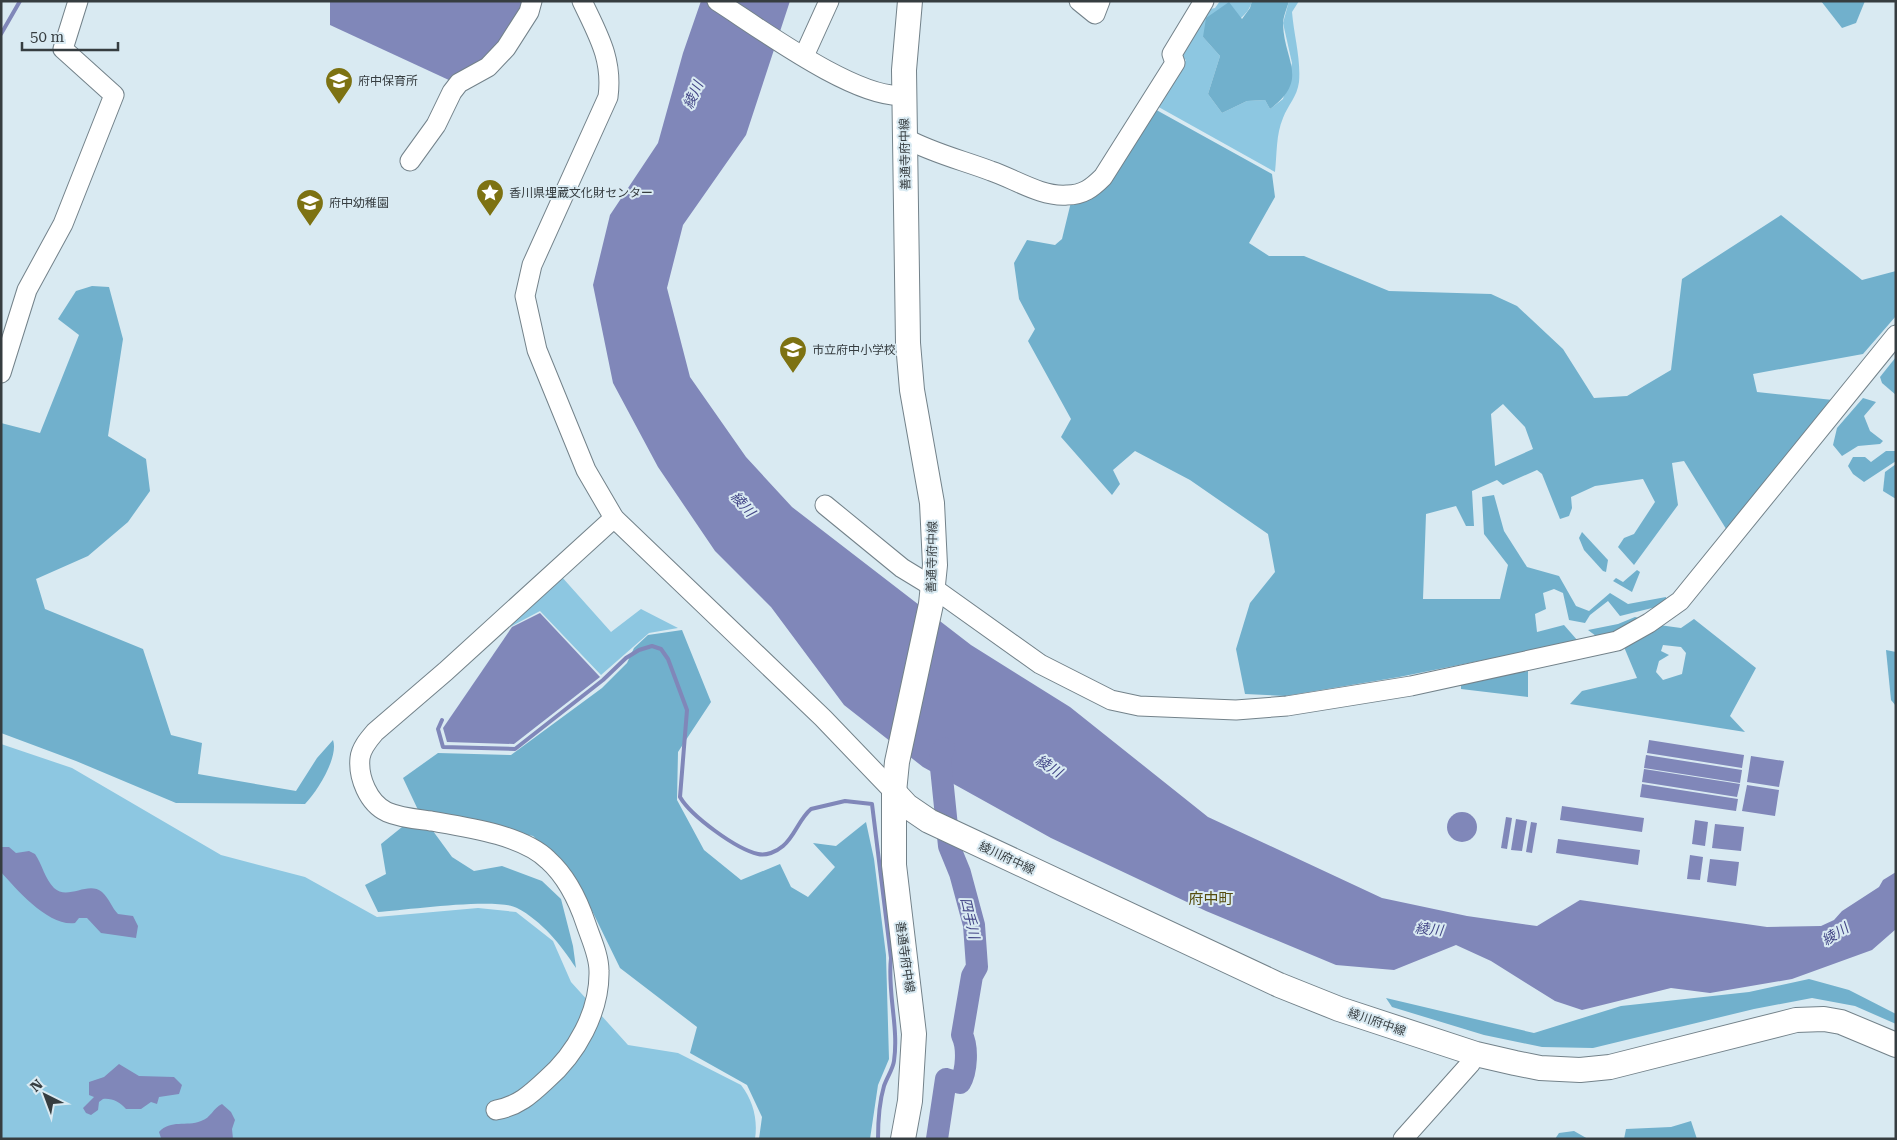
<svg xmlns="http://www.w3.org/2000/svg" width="1897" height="1140" font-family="'Roboto Serif','Noto Sans JP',serif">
	<rect width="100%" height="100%" fill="#d9eaf2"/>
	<g fill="#8dc7e1">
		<path d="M1220,1H1252C1247,22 1221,29 1203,37L1220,56L1208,94L1222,113L1247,101L1265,100L1270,109L1283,99L1292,63L1283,23L1289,1H1299L1292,12C1294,36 1301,59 1299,82C1297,97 1288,105 1283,118C1276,134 1277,154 1275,172L1155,105L1186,60L1179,56L1206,10L1215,8Z"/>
		<path d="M561,576L611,632L641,609L678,628L649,633L601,675L540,611L510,627L508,624Z"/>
		<path d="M1,744L72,768L221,855L305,877L377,917L478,908L516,912L553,941L571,982L628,1045L678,1053L741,1085C753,1100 758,1120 755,1139H1Z"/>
	</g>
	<g fill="#71b0cc" fill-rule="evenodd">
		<path d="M1252,1H1289C1287,8 1283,17 1283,24C1284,61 1310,79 1270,109L1265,100L1247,101L1222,113L1208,94L1220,56L1203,37L1206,18L1229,2L1242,19L1250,8Z"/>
		<path d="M1821,1H1865L1856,23L1842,28Z"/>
		<path d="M1151,107L1272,174L1275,197L1249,243L1269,256H1304L1389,291L1491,294L1517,306L1563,349L1594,398L1627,396L1671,370L1682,279L1781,215L1862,280L1896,271V316L1863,354L1753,374L1757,392L1833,400L1728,532L1684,461L1672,463L1678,505L1634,565L1618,547L1624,538L1634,534L1655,502L1643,479L1595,486L1571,497L1572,508L1569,516L1560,519L1542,474L1537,470L1503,485L1497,480L1472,491L1474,526H1466L1456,506L1426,514L1423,599H1500L1508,565L1484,534L1482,497L1494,495L1504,531L1527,567L1559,576L1576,606L1589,611L1610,593L1628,604L1666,597V601L1660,606L1620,616L1608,601L1590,615L1585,623L1569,620L1563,593L1554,589L1543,593L1546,609L1535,614L1537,632L1564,625L1578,641L1399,677L1285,696L1245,694L1236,649L1250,603L1275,572L1268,534L1190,480L1135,451L1113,470L1120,484L1112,495L1061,437L1071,419L1028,341L1035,329L1019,299L1014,263L1027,240L1055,245L1062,239L1071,202ZM1503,404L1525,427L1533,449L1495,466L1491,414Z"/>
		<path d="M92,286L109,287L123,339L108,436L146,459L150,491L128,522L88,556L36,579L45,609L143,649L171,735L202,743L198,774L296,791L317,758L333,740C339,757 317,792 305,804L176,803L76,761L1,733V423L40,433L79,335L58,319L76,291Z"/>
		<path d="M1896,357V395L1882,383L1880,377Z"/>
		<path d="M1863,398L1876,402L1864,416L1870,431L1883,441L1880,444L1858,446L1842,456L1833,445L1837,428Z"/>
		<path d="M1886,451H1896V461L1864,482L1853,474L1848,466L1853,457H1865L1871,462Z"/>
		<path d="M1896,464V499L1883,491L1885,472Z"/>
		<path d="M1582,532L1608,560L1606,572L1603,571L1584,550L1579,538Z"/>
		<path d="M1637,570L1640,572L1632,592L1613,581L1616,578L1623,582Z"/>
		<path d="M1635,617L1639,618L1641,621L1600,639L1588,630L1618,624Z"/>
		<path d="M1694,619L1756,668L1730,716L1745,732L1570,704L1582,691L1637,678L1624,647L1659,625L1681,628ZM1663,645L1681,647L1686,653L1682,674L1663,680L1656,672L1659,661L1669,655L1661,651Z"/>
		<path d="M682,630L711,702L678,752L677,800L704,850L741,880L780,864L791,887L808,897L835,867L813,843L836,846L866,822L874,859L886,955L889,1059L878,1085L870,1139H759L762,1117L747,1085L690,1053L697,1027L620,968L577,880L533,836L419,812L403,778L438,753L511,755L602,688L627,663L634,648L648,635Z"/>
		<path d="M1886,650L1896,652V706L1891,700Z"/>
		<path d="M1528,671V697L1461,689V681Z"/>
		<path d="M407,823L433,831L452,857L474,871L502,866L542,881L561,899L573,946L576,968C561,945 542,921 517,908C497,897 405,910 378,912L365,885L386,874L381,844Z"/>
		<path d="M1809,979L1849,990L1896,1014V1024L1855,1006L1812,998L1754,1009L1593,1048L1542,1047L1484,1035L1392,1007L1386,998L1534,1033L1621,1006L1749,992Z"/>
		<path d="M1691,1121L1697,1139H1624L1626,1129L1671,1127Z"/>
		<path d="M1574,1131L1588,1139H1555L1559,1133Z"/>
	</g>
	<g fill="#8087b9">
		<path d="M330,1H527L501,47L451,81L330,25Z"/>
		<path d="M701,1H790L746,135L683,225L667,288L690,377L746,457L792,507L971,645L1070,707L1208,817L1382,898L1467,916L1537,926L1580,900L1767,927L1821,926L1834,920L1842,911L1879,887L1883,880L1896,872V929L1872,950L1792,979L1710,993L1671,988L1582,1010L1555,1001L1491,961L1456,945L1394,970L1336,965L1206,911L1051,838L923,767L844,705L771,607L715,551L658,467L613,383L593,285L610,215L658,143L683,53Z"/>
		<path d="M540,613L600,677L514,744L447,742L443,728L512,627Z"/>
		<path d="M1649,740L1744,755L1742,768L1647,753Z"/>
		<path d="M1646,755L1742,770L1740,783L1644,768Z"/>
		<path d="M1751,756L1784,761L1779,787L1747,782Z"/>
		<path d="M1644,769L1740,784L1737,797L1642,782Z"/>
		<path d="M1642,784L1738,799L1736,811L1640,797Z"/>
		<path d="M1747,785L1779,790L1775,816L1742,811Z"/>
		<path d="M1562,806L1644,818L1642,832L1560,820Z"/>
		<circle cx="1462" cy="827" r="15"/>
		<path d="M1506,817L1512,818L1507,849L1501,848Z"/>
		<path d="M1516,819L1527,821L1522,851L1511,850Z"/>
		<path d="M1695,820L1708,822L1705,846L1692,844Z"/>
		<path d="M1531,822L1537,823L1532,853L1526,852Z"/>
		<path d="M1715,824L1744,827L1741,851L1712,848Z"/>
		<path d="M1558,839L1640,850L1638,865L1556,853Z"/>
		<path d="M1,847H9L16,853L29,851L35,854C42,864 45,879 54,888C68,901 88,880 102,892C109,898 112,908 118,914L133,916L138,926L136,938L101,933L87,918H79L75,923C49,927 17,890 1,872Z"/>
		<path d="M1690,855L1703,857L1700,880L1687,879Z"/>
		<path d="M1710,859L1739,862L1736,886L1707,882Z"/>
		<path d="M119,1064L139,1076L174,1077L182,1085L179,1094L159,1097L157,1104L151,1102L141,1109H126C120,1102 112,1098 103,1099L99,1102L98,1110L91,1115L86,1113L83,1108L94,1097L89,1095V1082L104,1077Z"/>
		<path d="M222,1104L231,1112L235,1120L232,1129L233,1139L161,1138L159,1132C171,1119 186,1127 201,1121C211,1118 213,1108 222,1104Z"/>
	</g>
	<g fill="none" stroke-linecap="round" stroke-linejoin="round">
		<g stroke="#8087b9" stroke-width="4">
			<path d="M1,34L20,1"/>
			<path d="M442,720L438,729L443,747L515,749L603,680L626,658L639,650L652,646L661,649L668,659L687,710L680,797C691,816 736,849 758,854C766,856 776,852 783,846C795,836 799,819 811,809L845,801L872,804L891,958C887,992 899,1027 894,1061C893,1069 887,1077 884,1086C879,1103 878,1121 878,1139"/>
		</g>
		<path stroke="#8087b9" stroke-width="22" d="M937,1139L946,1079L960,1083C967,1071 968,1047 962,1035L972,976L977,967L974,925L960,873L949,846L940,758L944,748"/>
		<defs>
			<g id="minor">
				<path d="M582,1C598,35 613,59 608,97L532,265L525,296L537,350L586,470L614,518L823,718L894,792"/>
				<path d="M717,1C758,27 858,101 904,95"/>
				<path d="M1079,1L1095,14L1100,1"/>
				<path d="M804,56L829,1"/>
				<path d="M905,138C932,153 962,160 991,171C1015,179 1041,197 1067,195C1083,195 1092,188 1103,177L1175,63L1172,54L1204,1"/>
				<path d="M410,161L436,125L452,92L459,83L488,67L506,48L529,12L532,1"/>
				<path d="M1,373L27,290L63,224L114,95L63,49L78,1"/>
				<path d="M825,505L902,568L925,582L1040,664L1111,700L1139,706L1236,710L1287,706L1411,686L1617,641L1649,623L1680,601L1896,335"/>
				<path d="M496,1110C518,1106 530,1095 546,1080C576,1054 600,1012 599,971C599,955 591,939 586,924C578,900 567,877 548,860C523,835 466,827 431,821C417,819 401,818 387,812C368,803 358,777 360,758C361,748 369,739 375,732L446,671L614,518"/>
				<path d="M1403,1139L1470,1064L1476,1054"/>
			</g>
			<g id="major">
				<path d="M894,792L907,806L929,821L1279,985L1339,1009L1476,1054L1515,1063L1540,1068L1580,1070L1610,1067L1796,1020L1824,1019L1841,1022L1896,1045"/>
				<path d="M903,1139L910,1101L914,1034L894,865V792L897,762L931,604L935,565L932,503L912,390L908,343L904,70L910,1"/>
			</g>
		</defs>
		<use href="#minor" stroke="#73828a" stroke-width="21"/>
		<use href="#major" stroke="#73828a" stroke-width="26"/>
		<use href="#minor" stroke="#fff" stroke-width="19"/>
		<use href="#major" stroke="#fff" stroke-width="24"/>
	</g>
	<defs>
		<symbol id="school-pin" viewBox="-11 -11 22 30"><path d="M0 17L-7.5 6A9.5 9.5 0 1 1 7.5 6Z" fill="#7d7212" stroke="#d9eaf2"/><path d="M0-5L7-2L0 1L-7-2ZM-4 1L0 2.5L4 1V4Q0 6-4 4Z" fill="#fff"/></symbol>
		<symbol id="sight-pin" viewBox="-11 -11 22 30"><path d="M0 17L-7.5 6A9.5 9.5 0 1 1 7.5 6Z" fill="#7d7212" stroke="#d9eaf2"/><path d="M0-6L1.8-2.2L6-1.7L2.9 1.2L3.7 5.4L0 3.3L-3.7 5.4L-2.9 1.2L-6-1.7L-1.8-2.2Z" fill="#fff"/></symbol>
	</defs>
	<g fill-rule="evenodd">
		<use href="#school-pin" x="323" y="65" width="32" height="43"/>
		<use href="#sight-pin" x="474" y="177" width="32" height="43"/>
		<use href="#school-pin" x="294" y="187" width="32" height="43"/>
		<use href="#school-pin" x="777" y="334" width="32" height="43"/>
	</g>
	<g text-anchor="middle" stroke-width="4" stroke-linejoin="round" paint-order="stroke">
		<g font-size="12" fill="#363d40" stroke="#d9eaf2" text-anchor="start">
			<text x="358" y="85">府中保育所</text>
			<text x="509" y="197">香川県埋蔵文化財センター</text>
			<text x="329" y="207">府中幼稚園</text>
			<text x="812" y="354">市立府中小学校</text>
		</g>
		<g font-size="12" fill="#363d40" stroke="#d9eaf2">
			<text transform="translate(905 154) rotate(-91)" y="4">善通寺府中線</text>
			<text transform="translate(932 557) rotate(-89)" y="4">善通寺府中線</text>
			<text transform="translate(1007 858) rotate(25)" y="4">綾川府中線</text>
			<text transform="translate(905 957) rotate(82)" y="4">善通寺府中線</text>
			<text transform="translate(1377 1022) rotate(19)" y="4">綾川府中線</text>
		</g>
		<g font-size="14" font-style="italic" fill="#424586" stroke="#d9eaf2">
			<text transform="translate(693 95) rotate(-66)" y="5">綾川</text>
			<text transform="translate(743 504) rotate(48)" y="5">綾川</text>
			<text transform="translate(1049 766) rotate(32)" y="5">綾川</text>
			<text transform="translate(970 918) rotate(77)" y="5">四手川</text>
			<text transform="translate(1429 929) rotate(6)" y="5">綾川</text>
			<text transform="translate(1835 934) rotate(-32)" y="5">綾川</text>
		</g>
		<g font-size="15" fill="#554d0e" stroke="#d9eaf2">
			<text x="1211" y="904">府中町</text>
		</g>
	</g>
	<rect width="1897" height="1140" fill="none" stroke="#363d40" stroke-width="5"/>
	<g transform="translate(45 1095) rotate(318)" stroke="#d9eaf2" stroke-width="4" paint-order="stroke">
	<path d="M0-4L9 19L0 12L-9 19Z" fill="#363d40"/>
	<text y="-8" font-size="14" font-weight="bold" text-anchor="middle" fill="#363d40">N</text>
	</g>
	<path d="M22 42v8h96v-8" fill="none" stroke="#363d40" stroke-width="2.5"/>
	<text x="30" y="42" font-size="15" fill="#363d40" stroke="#d9eaf2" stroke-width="4" paint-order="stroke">50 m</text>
</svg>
